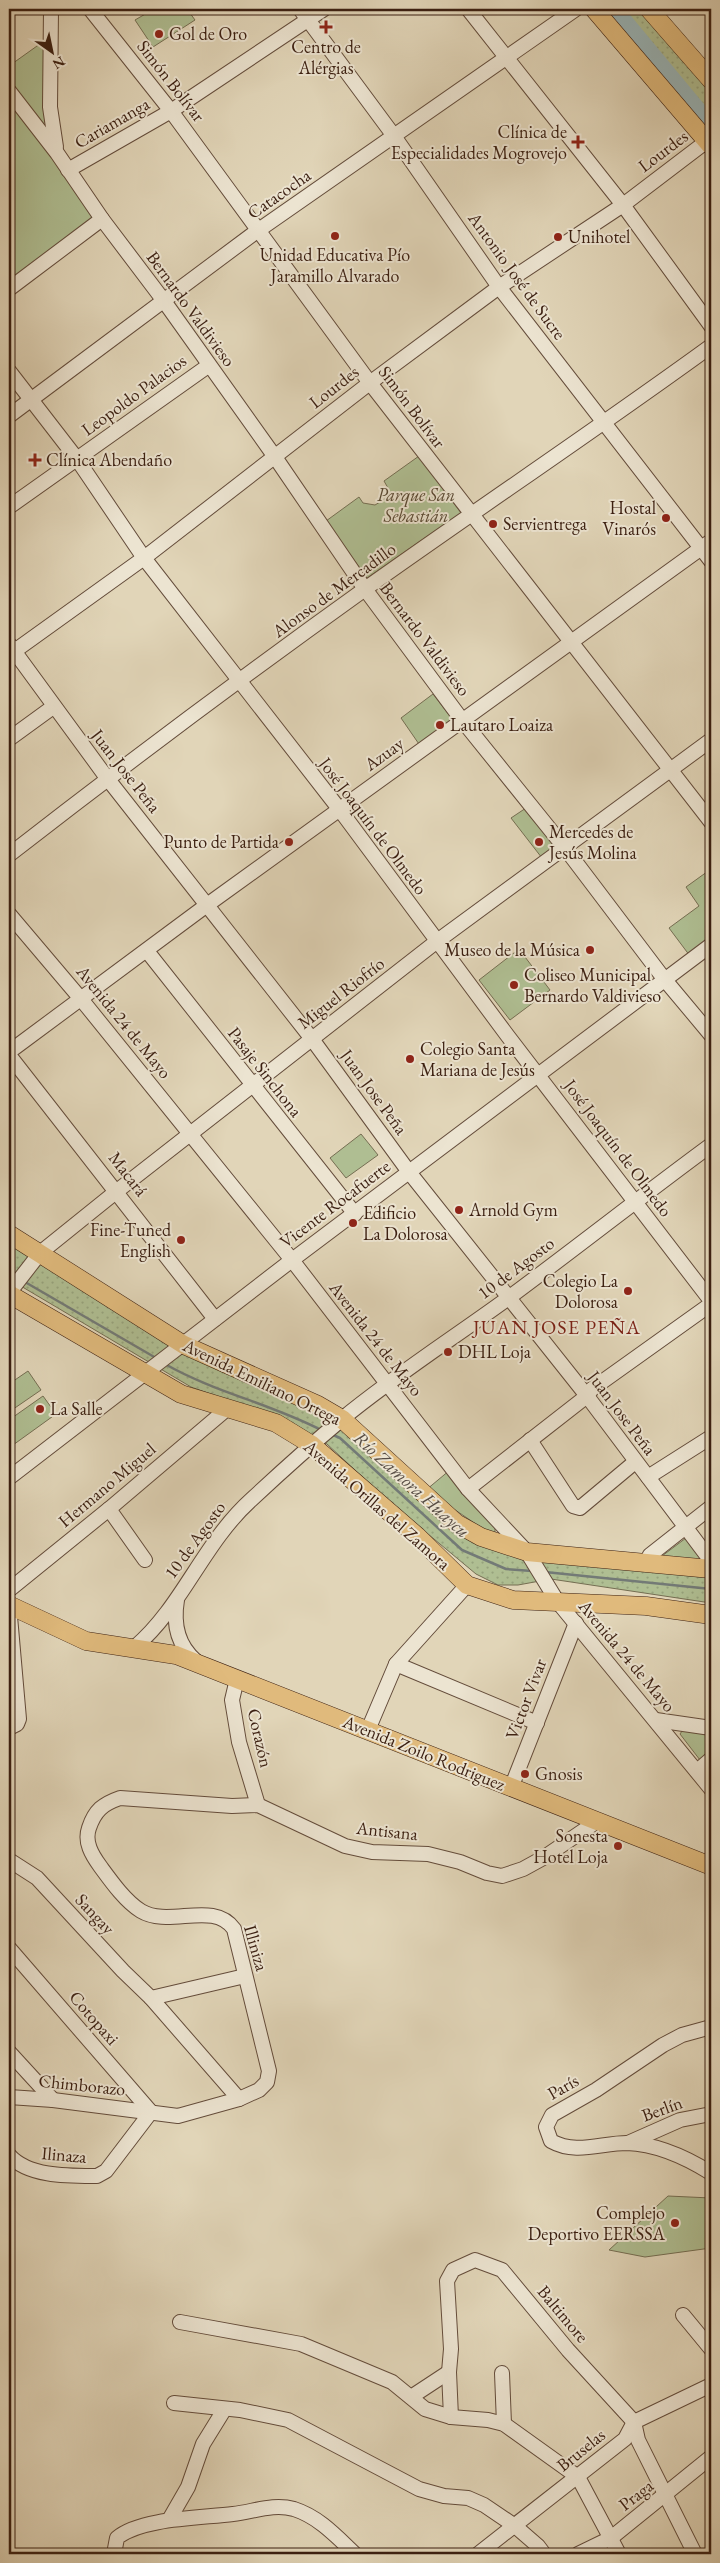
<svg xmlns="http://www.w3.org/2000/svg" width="720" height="2563" font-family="'EB Garamond',serif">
	<defs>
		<pattern id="grass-dots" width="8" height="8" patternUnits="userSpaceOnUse" patternTransform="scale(1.25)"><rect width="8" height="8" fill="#afbe92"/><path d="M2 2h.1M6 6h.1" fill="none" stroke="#97a37d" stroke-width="1.8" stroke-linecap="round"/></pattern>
	</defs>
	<rect width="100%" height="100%" fill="#e1d5b8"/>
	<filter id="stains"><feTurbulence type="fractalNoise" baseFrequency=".004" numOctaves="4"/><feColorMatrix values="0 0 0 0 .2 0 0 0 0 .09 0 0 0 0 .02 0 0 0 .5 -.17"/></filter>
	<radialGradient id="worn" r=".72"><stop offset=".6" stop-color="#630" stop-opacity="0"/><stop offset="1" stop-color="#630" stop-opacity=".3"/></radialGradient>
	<g fill="url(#grass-dots)" stroke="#756e52">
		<path d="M594,9H649L711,80V138Z"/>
		<path d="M9,1241L307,1404L346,1429L453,1532L488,1548L573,1563L711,1578V1603L551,1579L518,1585H498L476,1574L386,1499L327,1444L292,1423L191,1387L9,1279Z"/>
	</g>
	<g fill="#afbe92" stroke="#756e52">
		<path d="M154,9H187L195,20L153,47L135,20Z"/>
		<path d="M51,36L57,153L102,219L9,289V66Z"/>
		<path d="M419,456L461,513L367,578L326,521L359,497L363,503L375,505L385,499L388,488L384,481Z"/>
		<path d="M433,694L455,723L421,747L401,718Z"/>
		<path d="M526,808L557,848L542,858L511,818Z"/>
		<path d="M711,869V939L690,956L669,928L699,906L686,887Z"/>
		<path d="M519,949L550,990L510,1020L479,980Z"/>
		<path d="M361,1134L378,1155L346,1178L330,1158Z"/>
		<path d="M28,1371L41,1390L9,1412V1384Z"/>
		<path d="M43,1396L56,1414L13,1445L9,1438V1420Z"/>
		<path d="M450,1470L495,1527V1534L489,1533L426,1490Z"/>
		<path d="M686,1538L703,1560L662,1556Z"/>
		<path d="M684,1728L711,1732V1751L700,1760L680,1734Z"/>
		<path d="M668,2196L711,2198V2248L645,2257L609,2250Z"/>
	</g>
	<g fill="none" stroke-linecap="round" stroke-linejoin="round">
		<g stroke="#737a76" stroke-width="2.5">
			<path d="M9,1272L16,1276"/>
			<path d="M25,1282L156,1358"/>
			<path d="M165,1364C214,1392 271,1404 321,1430"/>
			<path d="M331,1434L340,1438L462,1550L506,1569L532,1571"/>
			<path d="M545,1572L711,1589"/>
		</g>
		<path stroke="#99b6ba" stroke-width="16" d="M615,9L711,125"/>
		<defs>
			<g id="minor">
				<path d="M51,9L50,107L56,147"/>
				<path d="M90,9L171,111L370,383L711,822"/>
				<path d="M300,9L394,136L499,287L711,561"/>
				<path d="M468,9L623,205L711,326"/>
				<path d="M9,91L57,153L102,219L164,301L275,457L365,589L462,720L565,848L665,980L711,1035"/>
				<path d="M68,170L171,111L324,9"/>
				<path d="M9,289L102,219"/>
				<path d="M9,371L77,459L144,558L340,810L507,1035L711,1301"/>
				<path d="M9,416L253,234L576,9"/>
				<path d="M9,507L208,366"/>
				<path d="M9,644L107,778L312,1039L409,1172L587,1396L711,1561"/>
				<path d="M9,655L144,558L371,382L499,287L623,205L711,138"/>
				<path d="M9,739L53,707"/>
				<path d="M9,855C126,764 245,675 365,589C480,507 597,429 711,346"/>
				<path d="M9,914L81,999L292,1260L468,1489L527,1552L557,1601L711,1789"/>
				<path d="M147,951L355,1214"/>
				<path d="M9,1052L207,905L711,541"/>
				<path d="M9,1055L215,1319"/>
				<path d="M9,1293L40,1253L117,1191L436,942L711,740"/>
				<path d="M530,1440L573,1506L580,1508L635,1462"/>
				<path d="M648,1477L711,1437"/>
				<path d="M9,1478L292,1260L711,945"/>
				<path d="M468,1489L587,1396L592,1389L711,1304"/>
				<path d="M109,1509L145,1560"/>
				<path d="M645,1564L650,1555L711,1507"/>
				<path d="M9,1590L109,1509L228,1408"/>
				<path d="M177,1600C173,1624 177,1645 196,1661"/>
				<path d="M135,1647C183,1606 203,1543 252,1499C281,1472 311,1445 342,1419C394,1376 452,1339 507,1299C576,1248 643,1195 711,1145"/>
				<path d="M396,1664L537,1723"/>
				<path d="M237,1679L232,1700L239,1742L258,1805"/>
				<path d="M656,1720L711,1728"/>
				<path d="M9,1728L17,1724L19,1719L9,1605"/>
				<path d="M368,1730L396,1664L467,1585"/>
				<path d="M697,1771L711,1759"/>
				<path d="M511,1788L576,1623"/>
				<path d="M9,1860L37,1878L123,1971L151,1998L239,2099"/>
				<path d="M9,1948L151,2112"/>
				<path d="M151,1998L245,1976"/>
				<path d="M711,2027L682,2035L663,2045L596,2090L552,2115L546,2127L551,2141C576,2155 601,2143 627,2143C656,2144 687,2158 711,2173"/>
				<path d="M9,2052L53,2100"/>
				<path d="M9,2097L53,2100L178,2116L239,2099L259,2090L267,2082L269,2071L234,1929C214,1900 169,1928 141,1911C125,1901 111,1881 100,1866C92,1855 84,1842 89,1828C95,1810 103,1804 120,1798L232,1806L258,1805L345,1846L372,1852L428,1854L460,1862L487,1873L502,1876L523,1869L543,1858L596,1822"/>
				<path d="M628,2143L680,2120L711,2114"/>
				<path d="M9,2155C28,2177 69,2176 97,2176L106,2171L151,2112"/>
				<path d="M683,2315L711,2349"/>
				<path d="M180,2322L301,2344L392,2382L425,2409L451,2417L488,2420L504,2424L578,2477L619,2554"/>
				<path d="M502,2373L504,2424"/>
				<path d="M411,2397L449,2372"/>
				<path d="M174,2403L240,2410L288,2420L419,2489L444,2496L468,2498L484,2505L515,2526L538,2546L544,2554"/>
				<path d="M451,2417L449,2372L451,2349L447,2281L453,2270L475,2260L502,2270L568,2350L634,2422L638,2440L695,2554"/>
				<path d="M169,2520L188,2487L203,2444L224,2410"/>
				<path d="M114,2554L117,2538C140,2518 202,2518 233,2514C253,2512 273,2503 294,2509C319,2517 336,2536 355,2554"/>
				<path d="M478,2554L625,2439L634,2422L711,2385"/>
				<path d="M578,2554L611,2538L711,2457"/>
			</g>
			<g id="major">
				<path d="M594,9L711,146"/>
				<path d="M649,9L711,80"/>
				<path d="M9,1234L184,1345L318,1405L342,1419L456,1523L481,1537L527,1552L711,1569"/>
				<path d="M9,1294L181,1394L276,1423L312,1445L417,1536L467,1585L513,1600L646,1606L711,1615"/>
				<path d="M9,1605L86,1641L176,1655L711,1866"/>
			</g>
		</defs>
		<use href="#minor" stroke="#644c3b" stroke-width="16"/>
		<use href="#major" stroke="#3b1f11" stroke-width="19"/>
		<use href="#minor" stroke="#ece4d1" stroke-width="14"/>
		<use href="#major" stroke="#e0ba7c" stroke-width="18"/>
	</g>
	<g fill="#8f2418" stroke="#ece4d1" stroke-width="2">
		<path d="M323.5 19.5h5v5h5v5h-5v5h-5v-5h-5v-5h5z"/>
		<circle cx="159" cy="34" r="5"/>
		<path d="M575.5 134.5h5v5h5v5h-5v5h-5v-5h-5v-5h5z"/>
		<circle cx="335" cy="236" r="5"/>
		<circle cx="558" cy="237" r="5"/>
		<path d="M32.5 452.5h5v5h5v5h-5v5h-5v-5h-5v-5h5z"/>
		<circle cx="666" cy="518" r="5"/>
		<circle cx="493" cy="524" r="5"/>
		<circle cx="440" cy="725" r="5"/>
		<circle cx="289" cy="842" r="5"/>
		<circle cx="539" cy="842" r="5"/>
		<circle cx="590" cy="950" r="5"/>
		<circle cx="514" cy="985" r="5"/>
		<circle cx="410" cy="1059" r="5"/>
		<circle cx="459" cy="1210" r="5"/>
		<circle cx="353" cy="1223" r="5"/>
		<circle cx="181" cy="1240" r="5"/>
		<circle cx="628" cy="1291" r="5"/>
		<circle cx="448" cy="1352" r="5"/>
		<circle cx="40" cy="1409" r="5"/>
		<circle cx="525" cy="1774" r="5"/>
		<circle cx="618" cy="1846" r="5"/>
		<circle cx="675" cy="2223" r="5"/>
	</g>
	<g text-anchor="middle" stroke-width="4" stroke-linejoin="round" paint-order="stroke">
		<g font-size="18" fill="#3b1f11" stroke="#ece4d1" text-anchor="start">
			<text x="169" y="40">Gol de Oro</text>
			<text x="326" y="53" text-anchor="middle">Centro de<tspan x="326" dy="21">Alérgias</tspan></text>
			<text x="567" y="138" text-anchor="end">Clínica de<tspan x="567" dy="21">Especialidades Mogrovejo</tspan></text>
			<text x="568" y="243">Unihotel</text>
			<text x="335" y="261" text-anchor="middle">Unidad Educativa Pío<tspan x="335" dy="21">Jaramillo Alvarado</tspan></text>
			<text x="46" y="466">Clínica Abendaño</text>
			<text x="656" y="514" text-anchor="end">Hostal<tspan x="656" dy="21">Vinarós</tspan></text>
			<text x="503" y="530">Servientrega</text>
			<text x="450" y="731">Lautaro Loaiza</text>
			<text x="549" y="838">Mercedes de<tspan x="549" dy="21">Jesús Molina</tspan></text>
			<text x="279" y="848" text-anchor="end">Punto de Partida</text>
			<text x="580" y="956" text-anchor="end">Museo de la Música</text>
			<text x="524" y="981">Coliseo Municipal<tspan x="524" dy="21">Bernardo Valdivieso</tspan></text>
			<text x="420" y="1055">Colegio Santa<tspan x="420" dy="21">Mariana de Jesús</tspan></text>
			<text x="469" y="1216">Arnold Gym</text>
			<text x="363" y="1219">Edificio<tspan x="363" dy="21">La Dolorosa</tspan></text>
			<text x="171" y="1236" text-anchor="end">Fine-Tuned<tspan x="171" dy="21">English</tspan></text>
			<text x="618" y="1287" text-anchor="end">Colegio La<tspan x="618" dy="21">Dolorosa</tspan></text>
			<text x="458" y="1358">DHL Loja</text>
			<text x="50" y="1415">La Salle</text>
			<text x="535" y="1780">Gnosis</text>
			<text x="608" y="1842" text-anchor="end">Sonesta<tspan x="608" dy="21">Hotel Loja</tspan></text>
			<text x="665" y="2219" text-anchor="end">Complejo<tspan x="665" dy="21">Deportivo EERSSA</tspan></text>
		</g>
		<g font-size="18" fill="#3b1f11" stroke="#ece4d1">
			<text transform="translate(171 81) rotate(52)" y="6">Simón Bolívar</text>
			<text transform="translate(112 123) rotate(-30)" y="6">Cariamanga</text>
			<text transform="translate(663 151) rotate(-37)" y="6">Lourdes</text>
			<text transform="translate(279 194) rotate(-35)" y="6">Catacocha</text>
			<text transform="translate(517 276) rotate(54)" y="6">Antonio José de Sucre</text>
			<text transform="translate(191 309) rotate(54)" y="6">Bernardo Valdivieso</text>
			<text transform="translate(334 387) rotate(-38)" y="6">Lourdes</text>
			<text transform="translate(134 395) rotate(-36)" y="6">Leopoldo Palacios</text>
			<text transform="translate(412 407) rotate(53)" y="6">Simón Bolívar</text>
			<text transform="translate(334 590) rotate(-36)" y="6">Alonso de Mercadillo</text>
			<text transform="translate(425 639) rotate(53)" y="6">Bernardo Valdivieso</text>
			<text transform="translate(384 754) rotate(-36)" y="6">Azuay</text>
			<text transform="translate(126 771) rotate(52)" y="6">Juan Jose Peña</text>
			<text transform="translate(373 826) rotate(53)" y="6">José Joaquín de Olmedo</text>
			<text transform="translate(341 993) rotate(-38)" y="6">Miguel Riofrío</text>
			<text transform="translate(124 1022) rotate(51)" y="6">Avenida 24 de Mayo</text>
			<text transform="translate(265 1072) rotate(52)" y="6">Pasaje Sinchona</text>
			<text transform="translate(374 1092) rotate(54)" y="6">Juan Jose Peña</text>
			<text transform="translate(618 1148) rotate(53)" y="6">José Joaquín de Olmedo</text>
			<text transform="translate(128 1174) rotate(52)" y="6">Macará</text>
			<text transform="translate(335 1204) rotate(-37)" y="6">Vicente Rocafuerte</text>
			<text transform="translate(516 1268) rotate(-37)" y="6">10 de Agosto</text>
			<text transform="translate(376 1339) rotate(52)" y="6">Avenida 24 de Mayo</text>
			<text transform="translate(262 1382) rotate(26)" y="6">Avenida Emiliano Ortega</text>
			<text transform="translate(622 1413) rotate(53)" y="6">Juan Jose Peña</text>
			<text transform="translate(107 1485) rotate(-40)" y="6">Hermano Miguel</text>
			<text transform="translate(377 1505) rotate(41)" y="6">Avenida Orillas del Zamora</text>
			<text transform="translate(195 1540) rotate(-54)" y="6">10 de Agosto</text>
			<text transform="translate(627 1656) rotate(50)" y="6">Avenida 24 de Mayo</text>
			<text transform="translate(526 1699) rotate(-69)" y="6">Victor Vivar</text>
			<text transform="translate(260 1738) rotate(77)" y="6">Corazón</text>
			<text transform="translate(424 1753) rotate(22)" y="6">Avenida Zoilo Rodriguez</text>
			<text transform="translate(387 1831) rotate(6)" y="6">Antisana</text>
			<text transform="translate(95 1914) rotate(47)" y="6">Sangay</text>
			<text transform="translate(256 1948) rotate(74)" y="6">Illiniza</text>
			<text transform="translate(94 2018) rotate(49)" y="6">Cotopaxi</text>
			<text transform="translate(82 2085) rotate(6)" y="6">Chimborazo</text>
			<text transform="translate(563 2087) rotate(-30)" y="6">París</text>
			<text transform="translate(662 2109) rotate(-20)" y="6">Berlín</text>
			<text transform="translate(64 2155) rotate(5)" y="6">Ilinaza</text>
			<text transform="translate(563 2314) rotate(50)" y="6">Baltimore</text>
			<text transform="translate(581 2450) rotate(-39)" y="6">Bruselas</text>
			<text transform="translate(636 2495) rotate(-38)" y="6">Praga</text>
		</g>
		<g font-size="18" font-style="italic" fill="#584731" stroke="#ece4d1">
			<text x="416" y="501">Parque San<tspan x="416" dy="21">Sebastián</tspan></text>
		</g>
		<g font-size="19" font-style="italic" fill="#574c44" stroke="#ece4d1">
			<text transform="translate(412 1484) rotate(42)" y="7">Río Zamora Huaycu</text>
		</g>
		<g font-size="20" letter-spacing="1" fill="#7a1f14" stroke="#ece4d1">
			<text x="557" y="1334">JUAN JOSE PEÑA</text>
		</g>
	</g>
	<rect width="720" height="2563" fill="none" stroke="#e1d5b8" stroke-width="30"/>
	<rect x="10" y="10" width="700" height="2543" fill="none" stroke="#3b1f11" stroke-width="2.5"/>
	<rect x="15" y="15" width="690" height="2533" fill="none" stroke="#3b1f11"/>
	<g transform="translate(52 52) rotate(147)" stroke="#ece4d1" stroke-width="4" paint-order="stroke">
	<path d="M0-4L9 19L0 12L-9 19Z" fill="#3b1f11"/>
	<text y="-8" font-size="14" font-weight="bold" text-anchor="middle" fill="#3b1f11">N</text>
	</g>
	<rect width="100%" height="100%" filter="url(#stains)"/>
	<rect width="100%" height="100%" fill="url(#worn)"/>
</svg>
